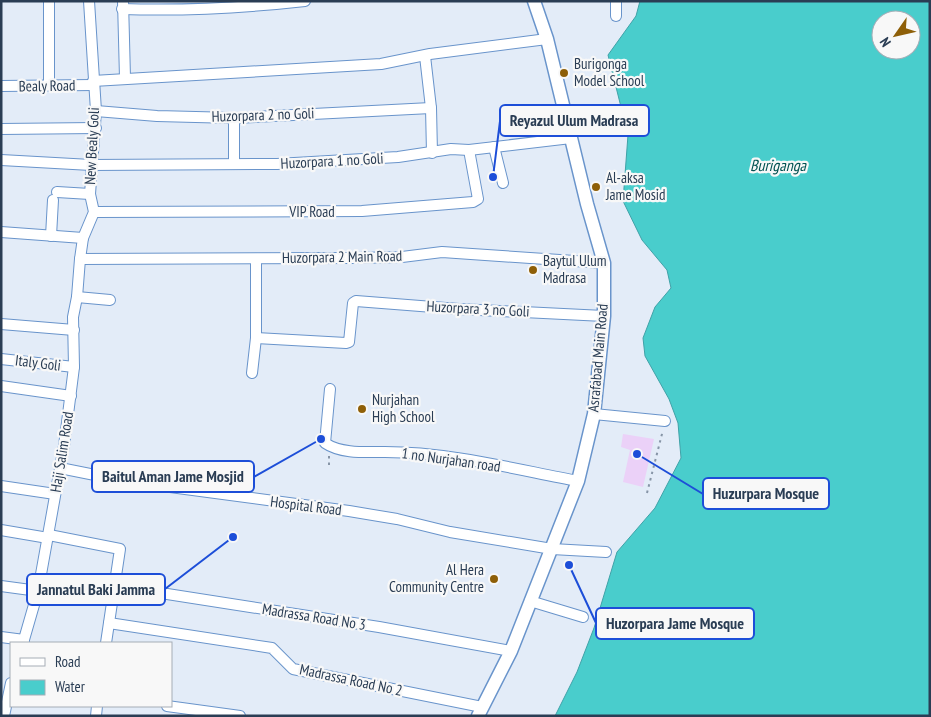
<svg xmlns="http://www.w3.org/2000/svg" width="931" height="717" font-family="'PT Sans Narrow',sans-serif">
	<rect width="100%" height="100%" fill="#e3ecf8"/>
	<path fill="#ebd1f8" d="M623,434L654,439L643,487L623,482L630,450L621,447Z"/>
	<path fill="#49cdcc" stroke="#40a2a8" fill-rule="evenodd" d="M640,1H930V716H555L577,672L594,628L617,552L655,508L681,458L678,423L669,399L645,356L643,338L655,307L671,288L667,270L642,240L623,201L628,135L608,55L636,16ZM881,20H911V50H881Z"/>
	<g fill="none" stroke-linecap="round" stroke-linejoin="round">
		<defs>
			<g id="minor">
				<path d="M123,1L125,78"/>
				<path d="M616,1V16"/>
				<path d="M122,9C184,11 243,8 305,1"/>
				<path d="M425,56L431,108L432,153"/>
				<path d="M93,81L381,64L430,54L547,39"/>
				<path d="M49,85V1"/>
				<path d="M1,86L93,85"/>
				<path d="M96,111L157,116L234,118L431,108"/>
				<path d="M234,118V164"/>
				<path d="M1,129L96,128"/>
				<path d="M494,147L503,183"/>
				<path d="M1,160L91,165L277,164L398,157L451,149L469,150L571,138"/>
				<path d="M57,192L90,194"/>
				<path d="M94,212L362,211L473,202L478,199L469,150"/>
				<path d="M1,232L83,238"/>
				<path d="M51,236L53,200"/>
				<path d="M80,259L355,258L402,257L442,252L604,263"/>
				<path d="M77,297L110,300"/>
				<path d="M1,324L74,330"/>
				<path d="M256,338L346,343L349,342L353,303L356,301L459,309L604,316"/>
				<path d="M1,359L74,367"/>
				<path d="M252,373L256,338V259"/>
				<path d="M1,386L71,396"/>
				<path d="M330,389L325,443C341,454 366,452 385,452C449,452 514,469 578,481"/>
				<path d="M594,414L665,421"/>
				<path d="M60,468L125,481L349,511L397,519L450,532L552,549L606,552"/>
				<path d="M1,486L55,494"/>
				<path d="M1,530L48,538"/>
				<path d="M49,535L120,549L106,643"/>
				<path d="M1,586L38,591"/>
				<path d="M116,586L379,627L511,651"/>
				<path d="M530,601L583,617"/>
				<path d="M109,623L272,648L293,669L482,707"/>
				<path d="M1,637L24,640"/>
				<path d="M23,643L38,591L64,446L74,367L73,317L77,297L80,259L83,238L94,212L90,194L96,111L89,1"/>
				<path d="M167,706L240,716"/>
				<path d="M4,716L11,683"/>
				<path d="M96,716L97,706"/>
			</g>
			<path id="tertiary" d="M478,716L511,651L578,481L594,414L604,316V263L587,204L547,39L534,1"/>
		</defs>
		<use href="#minor" stroke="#6994cb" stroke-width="12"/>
		<use href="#tertiary" stroke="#6994cb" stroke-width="15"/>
		<g stroke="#8795a7" stroke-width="2" stroke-dasharray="2.5 4" stroke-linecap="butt">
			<path d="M329,465V455"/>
			<path d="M647,493L663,430"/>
		</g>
		<use href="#minor" stroke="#fff" stroke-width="10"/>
		<use href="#tertiary" stroke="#fff" stroke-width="12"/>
	</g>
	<g fill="#8e5f08" stroke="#f8f8f8" stroke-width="2">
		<circle cx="564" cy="73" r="5"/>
		<circle cx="596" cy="187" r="5"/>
		<circle cx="533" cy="270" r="5"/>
		<circle cx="362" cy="409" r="5"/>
		<circle cx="494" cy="579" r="5"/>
	</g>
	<g text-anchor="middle" stroke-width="4.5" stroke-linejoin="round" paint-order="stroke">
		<g font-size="15" fill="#2a3d54" stroke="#f8f8f8" text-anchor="start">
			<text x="574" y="69">Burigonga<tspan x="574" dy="17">Model School</tspan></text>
			<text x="606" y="183">Al-aksa<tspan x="606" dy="17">Jame Mosid</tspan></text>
			<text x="543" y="266">Baytul Ulum<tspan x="543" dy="17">Madrasa</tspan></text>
			<text x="372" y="405">Nurjahan<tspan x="372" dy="17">High School</tspan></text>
			<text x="484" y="575" text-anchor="end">Al Hera<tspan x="484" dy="17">Community Centre</tspan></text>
		</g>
		<g font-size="15" fill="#2a3d54" stroke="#f8f8f8">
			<text transform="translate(47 86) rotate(-1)" y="5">Bealy Road</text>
			<text transform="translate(263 115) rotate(-2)" y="5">Huzorpara 2 no Goli</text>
			<text transform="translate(92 146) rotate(-87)" y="5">New Bealy Goli</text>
			<text transform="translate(332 161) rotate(-3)" y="5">Huzorpara 1 no Goli</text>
			<text x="312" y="217">VIP Road</text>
			<text transform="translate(342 257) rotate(-1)" y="5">Huzorpara 2 Main Road</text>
			<text transform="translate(478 309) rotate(3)" y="5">Huzorpara 3 no Goli</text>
			<text transform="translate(598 358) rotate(-85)" y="5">Asrafabad Main Road</text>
			<text transform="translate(38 363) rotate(7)" y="5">Italy Goli</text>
			<text transform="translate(62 452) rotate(-81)" y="5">Haji Salim Road</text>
			<text transform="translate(451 460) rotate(8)" y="5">1 no Nurjahan road</text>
			<text transform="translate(306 506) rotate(7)" y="5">Hospital Road</text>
			<text transform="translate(314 617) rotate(9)" y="5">Madrassa Road No 3</text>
			<text transform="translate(351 680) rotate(12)" y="5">Madrassa Road No 2</text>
		</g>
		<g font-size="16" font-style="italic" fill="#005252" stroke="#f8f8f8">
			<text x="778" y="171">Buriganga</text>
		</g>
	</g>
	<path fill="none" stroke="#1d4ed8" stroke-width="2" d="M493 177L500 121M321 439L254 477M637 454L703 494M233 537L165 589M569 565L596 623"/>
	<g fill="#1d4ed8" stroke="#f8f8f8" stroke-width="2">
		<circle cx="493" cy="177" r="5"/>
		<circle cx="321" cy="439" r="5"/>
		<circle cx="637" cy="454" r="5"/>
		<circle cx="233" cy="537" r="5"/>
		<circle cx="569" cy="565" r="5"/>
	</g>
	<g fill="#f8f8f8" stroke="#1d4ed8" stroke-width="2">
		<rect x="500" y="105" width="149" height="31" rx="5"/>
		<rect x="92" y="461" width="162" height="31" rx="5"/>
		<rect x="703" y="478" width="126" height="31" rx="5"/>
		<rect x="27" y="574" width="138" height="31" rx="5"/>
		<rect x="596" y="608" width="158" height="31" rx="5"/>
	</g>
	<g font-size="16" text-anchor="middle" font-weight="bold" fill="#2a3d54">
		<text x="574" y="126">Reyazul Ulum Madrasa</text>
		<text x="173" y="482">Baitul Aman Jame Mosjid</text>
		<text x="766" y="499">Huzurpara Mosque</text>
		<text x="96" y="595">Jannatul Baki Jamma</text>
		<text x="675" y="629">Huzorpara Jame Mosque</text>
	</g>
	<rect width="931" height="717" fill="none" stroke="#2a3d54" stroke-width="5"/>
	<rect x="10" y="642" width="162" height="65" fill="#f8f8f8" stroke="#a6adb6"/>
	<rect x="20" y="658" width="25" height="8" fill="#ffffff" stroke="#a6adb6"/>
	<text x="55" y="667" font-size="15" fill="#2a3d54">Road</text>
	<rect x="20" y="680" width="25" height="15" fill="#49cdcc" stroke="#a6adb6"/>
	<text x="55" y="692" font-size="15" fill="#2a3d54">Water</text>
	<g transform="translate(896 35) rotate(236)"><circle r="24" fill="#f8f8f8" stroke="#a6adb6"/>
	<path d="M0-4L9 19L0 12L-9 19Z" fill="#8e5f08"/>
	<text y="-8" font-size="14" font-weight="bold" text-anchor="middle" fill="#2a3d54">N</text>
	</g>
</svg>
